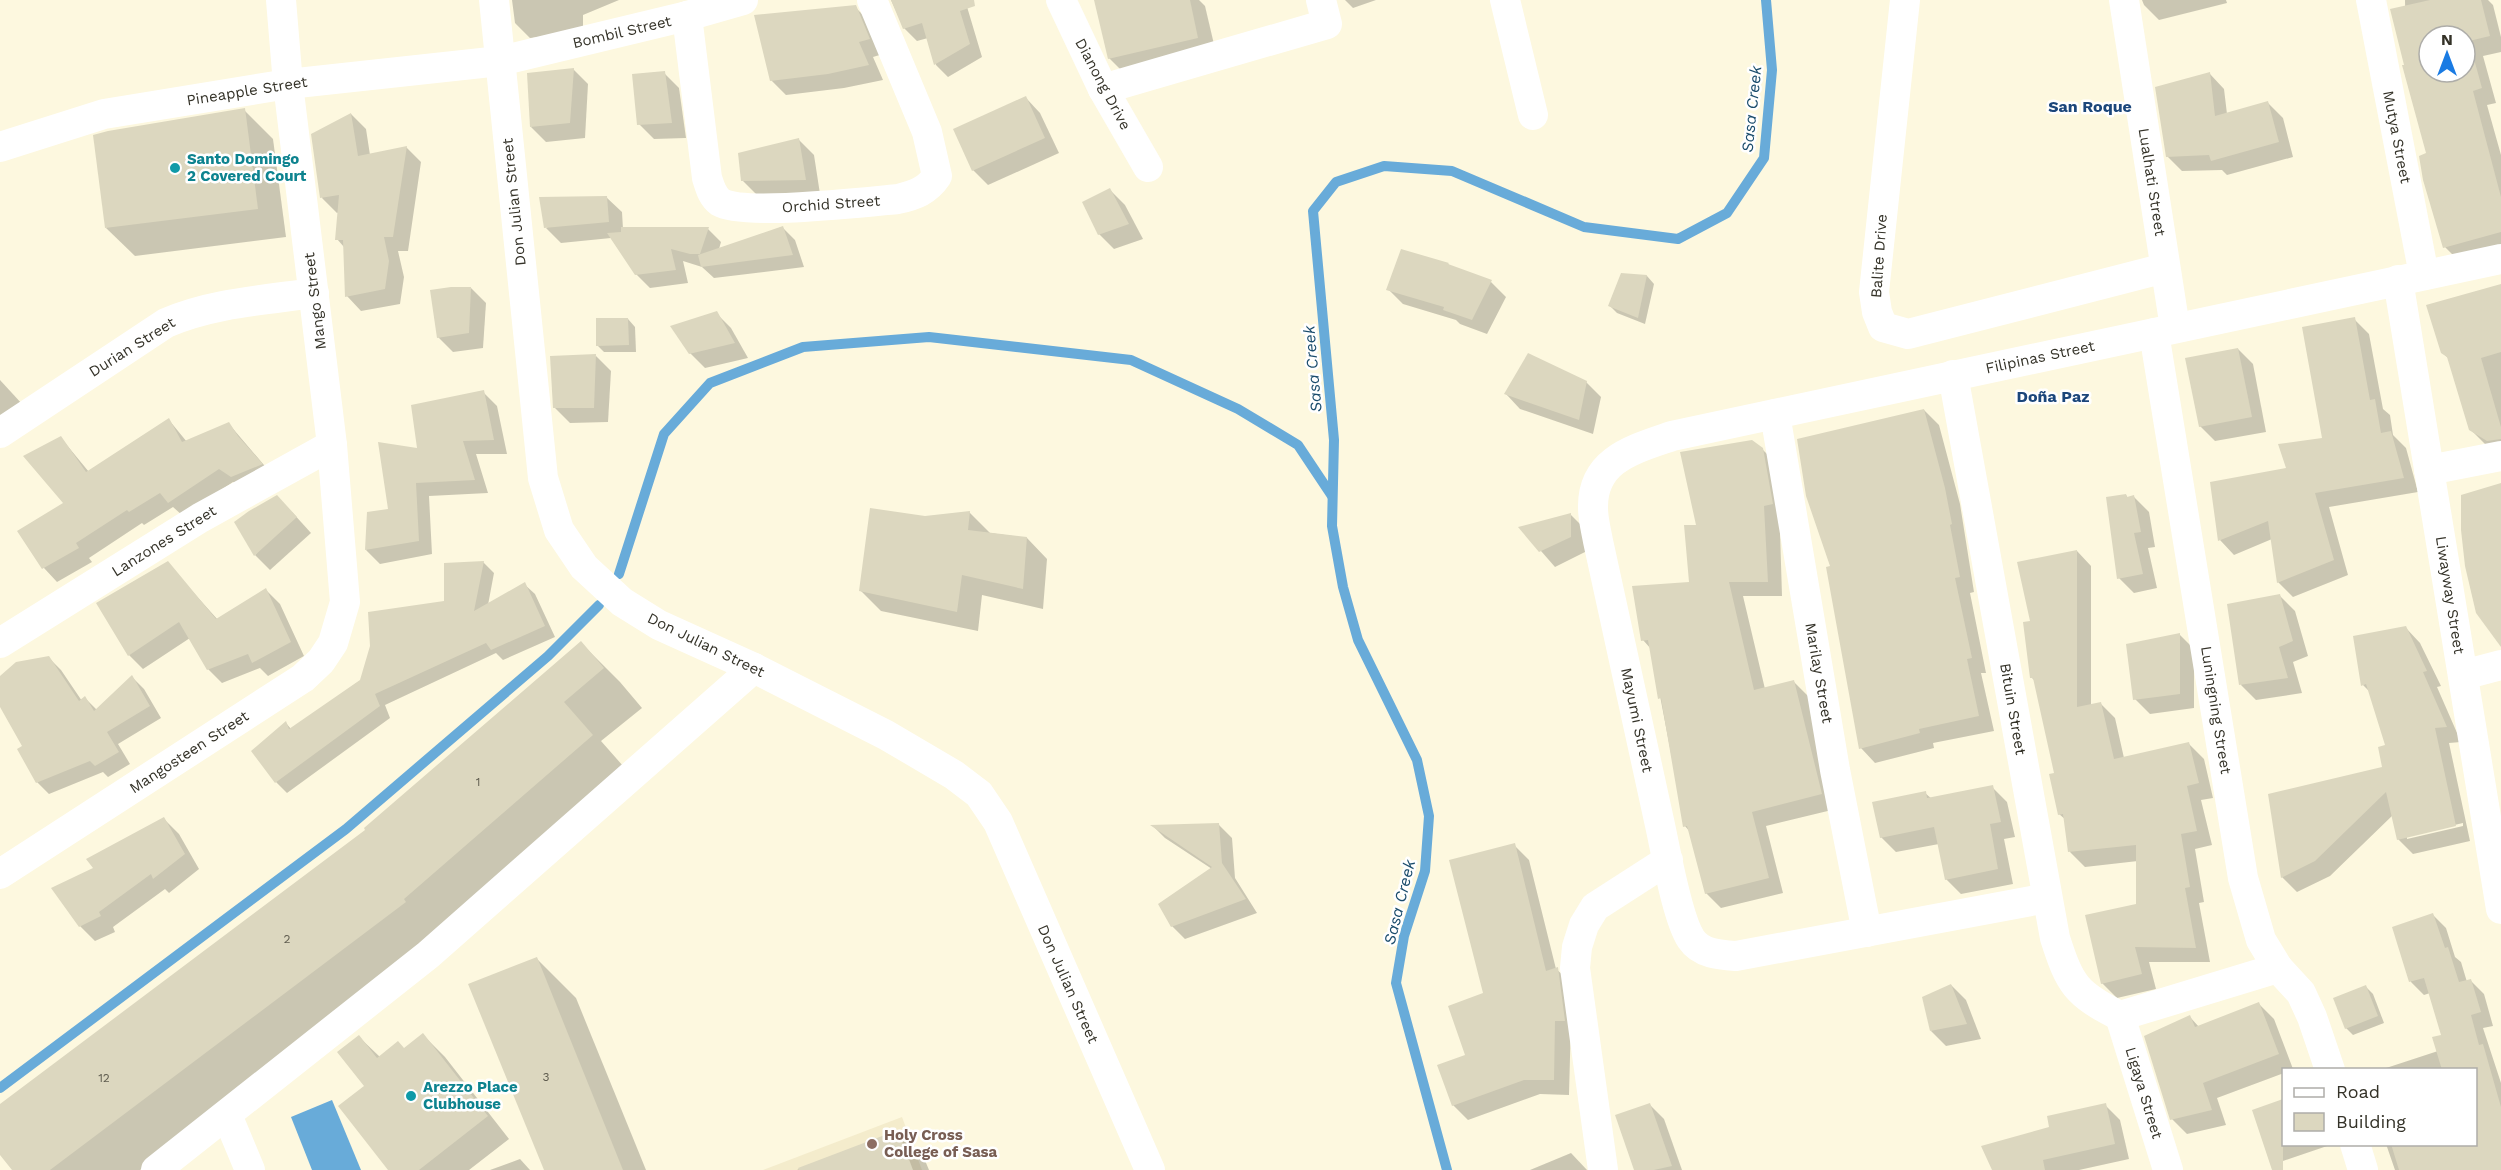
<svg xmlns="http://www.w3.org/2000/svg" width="2501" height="1170" font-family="'Work Sans',sans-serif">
	<rect width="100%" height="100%" fill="#fdf8df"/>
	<path fill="#f4eccc" d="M902,1117L922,1170H763Z"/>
	<path fill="#68abd9" d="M332,1100L361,1170H312L291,1117Z"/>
	<g fill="#0003" fill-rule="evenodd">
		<path d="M512,0H619L583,15V33L530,38L515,23Z"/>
		<path d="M891,0H965L982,57L948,77L936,65L928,38L917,41L904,28Z"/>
		<path d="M1095,0H1199L1205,6L1217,57L1128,77L1109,58Z"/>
		<path d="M1345,0H1376L1353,8Z"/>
		<path d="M2142,0H2226L2227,3L2159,20L2144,5Z"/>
		<path d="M2405,0H2488L2493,5L2501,37V52L2483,56L2496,103L2487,105L2501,155V251L2460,262L2445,247L2428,155L2406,66ZM2429,36H2465V72H2429Z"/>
		<path d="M855,7L870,22L883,54L873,57L883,80L844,88L786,95L771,80Z"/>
		<path d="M573,69L588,84L585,138L546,142L531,127Z"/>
		<path d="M664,73L679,88L686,138L654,139L639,124Z"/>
		<path d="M2210,74L2224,89L2227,114L2268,103L2283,118L2293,157L2227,175L2222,170L2182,171L2167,156Z"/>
		<path d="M1026,98L1040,113L1059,153L988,185L973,170Z"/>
		<path d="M244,110L273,139L286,237L135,256L106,228Z"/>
		<path d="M351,114L366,129L370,155L406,147L421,162L408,251H398L404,277L400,304L361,311L347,296L344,247L337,239L339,212L337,213L322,198Z"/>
		<path d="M799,140L814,155L820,194L757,195L742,180Z"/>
		<path d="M1110,190L1125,205L1143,239L1114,249L1099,234Z"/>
		<path d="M606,197L622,212L623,229H708L721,242L719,249L782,227L795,240L804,267L714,278L702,267L683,261L688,283L650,288L636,274L611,238L561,243L546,228Z"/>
		<path d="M1402,251L1448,264L1451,267L1491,282L1506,297L1487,334L1460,324L1456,320L1403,304L1388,289Z"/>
		<path d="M1622,274L1647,276L1654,284L1645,324L1617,313L1610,306Z"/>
		<path d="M2501,285V454L2487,446L2471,430L2450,360L2442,352Z"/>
		<path d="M471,288L486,303L483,348L453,352L438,337Z"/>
		<path d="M716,313L731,328L748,358L705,368L690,353Z"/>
		<path d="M628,319L635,327L636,352H604L597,345Z"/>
		<path d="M2354,319L2369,334L2383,409L2390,415L2393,435L2406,448L2418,492L2329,507L2348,575L2293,597L2278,582L2272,539L2234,555L2220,540L2288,469L2324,439Z"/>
		<path d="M2238,349L2253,364L2266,432L2215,441L2200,426Z"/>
		<path d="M596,356L611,371L608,422L570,423L555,408Z"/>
		<path d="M0,380L23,405L0,417Z"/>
		<path d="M1586,382L1601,397L1593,434L1520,409L1506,394Z"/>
		<path d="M483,392L497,406L507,454H476L488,493L429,496L432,554L380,564L366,550L390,510L419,449Z"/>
		<path d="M1924,410L1939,425L1960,504L1974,592L1970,593L1986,673H1981L1994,731L1933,743L1934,748L1875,763L1861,748L1832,568Z"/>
		<path d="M169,420L187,442L229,424L275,478L246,490L233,482L183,516L173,507L144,525L142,523L89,558L92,562L57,582L44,568L20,531L65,504L61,438L89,472Z"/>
		<path d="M1762,449L1778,465L1782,596H1743L1765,689L1794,682L1809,697L1836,809L1766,826L1783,893L1721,908L1706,893L1690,832L1685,826L1651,649L1643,640L1690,584L1698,527Z"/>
		<path d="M2126,495L2128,498L2134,497L2149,512L2155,547L2148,548L2157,588L2134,593L2119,578Z"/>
		<path d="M292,512L311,533L270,570L255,555Z"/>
		<path d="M969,512L990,533L1027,538L1047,559L1043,609L982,595L978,631L881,611L860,590L925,517Z"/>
		<path d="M1571,515L1585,529V552L1555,567L1521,528Z"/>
		<path d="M2077,551L2091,566V705L2100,703L2115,718L2124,758L2189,744L2204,759L2213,798L2201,800L2212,845L2195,849L2204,902L2199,903L2210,962H2149L2156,989L2117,998L2102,983L2138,905V861L2085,867L2070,852L2066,820L2059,814L2056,774L2035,681L2032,678L2031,622Z"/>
		<path d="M483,562L494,573L488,605L524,584L535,594L555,637L503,660L496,653L385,705L390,718L287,793L276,782L286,723L291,729L361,680L446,603Z"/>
		<path d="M167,563L218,620L266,590L280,604L304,656L268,676L260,668L222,683L208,669L190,638L143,669L129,655Z"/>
		<path d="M2280,596L2295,611L2308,656L2293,662L2302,693L2256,700L2241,685Z"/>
		<path d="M2405,627L2420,643L2441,686L2437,687L2461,742L2449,743L2470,841L2413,854L2398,839L2393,815L2330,876L2297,892L2282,877L2384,768L2387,746L2370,692L2363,685ZM2463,823V826L2407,839V836Z"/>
		<path d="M2179,634L2194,649V708L2150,714L2135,699Z"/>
		<path d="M581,643L620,682L642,708L601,741L631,775L444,941L140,1170H14L0,1152V1106L367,830Z"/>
		<path d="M49,658L61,670L82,701L85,698L97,710L132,677L144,689L161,718L118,744L130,764L108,777L103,772L49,794L37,782L24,746L0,704V678Z"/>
		<path d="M1992,787L2007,802L2015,837L2004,839L2013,884L1961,894L1946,879L1939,844L1896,852L1881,837L1925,793L1932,799Z"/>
		<path d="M164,819L179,834L199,869L169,893L165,889L113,927L115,932L95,941L80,926L95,868Z"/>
		<path d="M1219,825L1232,838L1235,878L1257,913L1185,939L1172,926L1212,869L1165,838L1154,827Z"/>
		<path d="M1514,845L1529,860L1556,969L1572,983L1569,1095L1540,1094L1468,1120L1453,1105L1485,994Z"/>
		<path d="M2433,915L2446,928L2455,957L2461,962L2467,982L2470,980L2484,994L2493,1026L2483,1028L2501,1083V1170H2395L2386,1144H2476V1070H2380L2438,1051L2442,1036L2430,993L2424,995L2411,982L2394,928Z"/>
		<path d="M536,958L576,998L646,1170H546Z"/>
		<path d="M1951,985L1966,1000L1981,1039L1946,1046L1931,1031Z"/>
		<path d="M2366,987L2373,994L2384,1023L2353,1035L2346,1028Z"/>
		<path d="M2259,1004L2274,1019L2293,1069L2284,1070V1073L2217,1098L2226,1125L2187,1134L2172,1119L2190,1017L2199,1027Z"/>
		<path d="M423,1035L445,1057L509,1139L469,1170H390L366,1086L359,1037L380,1057L405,1049Z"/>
		<path d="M2284,1101V1144H2333L2280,1162L2254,1111Z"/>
		<path d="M1649,1104L1664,1119L1682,1170H1636Z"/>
		<path d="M2105,1105L2120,1120L2129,1159L2079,1170H1993L2051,1128Z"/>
		<path d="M897,1131L924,1158L929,1170H797Z"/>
		<path d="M1571,1153L1587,1170H1530Z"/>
		<path d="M520,1159L530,1170H490Z"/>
	</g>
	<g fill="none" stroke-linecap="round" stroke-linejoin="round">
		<g stroke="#68abd9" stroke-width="10">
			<path d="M619,574L664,434L710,383L803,347L929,337L1131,360L1238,409L1298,445L1332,496"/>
			<path d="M0,1088L346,829L548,656L599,605"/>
			<path d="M1447,1170L1396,983L1404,936L1425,871L1429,816L1417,760L1358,640L1343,587L1332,526L1334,440L1313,211L1336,182L1384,166L1452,171L1584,227L1678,239L1727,213L1764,158L1772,70L1766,0"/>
		</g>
	</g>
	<g fill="#dcd7bf" fill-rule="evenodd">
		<path d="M891,0H974L975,6L960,11L970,44L934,65L922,23L903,29Z"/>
		<path d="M1094,0H1190L1198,38L1108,59Z"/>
		<path d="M2430,0H2481L2490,36L2469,41L2482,88L2473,91L2501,197V232L2443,248L2423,180L2419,156L2426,153L2402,65H2404L2390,9ZM2429,36H2465V72H2429Z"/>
		<path d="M856,5L870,39L859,42L869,65L828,74L770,81L754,15Z"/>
		<path d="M574,68L570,123L530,127L527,73Z"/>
		<path d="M665,71L672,123L637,125L632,74Z"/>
		<path d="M2210,72L2215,116L2268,101L2279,142L2211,161L2209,155L2166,157L2155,87Z"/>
		<path d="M1026,96L1045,138L972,171L953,129Z"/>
		<path d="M245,108L258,209L105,228L93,135L108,131Z"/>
		<path d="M351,113L358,156L407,146L393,237H384L389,261L385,289L345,297L343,240H335L339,195L320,198L311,134Z"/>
		<path d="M799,138L806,180L741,181L738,153Z"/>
		<path d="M1110,188L1129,224L1098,235L1082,202Z"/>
		<path d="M607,196L609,222L544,228L539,197Z"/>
		<path d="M783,226L793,255L701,267L698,255Z"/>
		<path d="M621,227H709L700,254H690L671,249L676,270L635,275L607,233L621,232Z"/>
		<path d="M1401,249L1449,263L1448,264L1492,280L1472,320L1443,310L1444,307L1386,290Z"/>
		<path d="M1621,273L1647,275L1638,318L1608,306Z"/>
		<path d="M2501,284V352L2481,358L2501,427V439L2487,441L2469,430L2447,357L2441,353L2426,305Z"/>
		<path d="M451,287H471L469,333L437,338L430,290Z"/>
		<path d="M717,311L735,343L689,354L670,326Z"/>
		<path d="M2355,317L2370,400L2375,399L2381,433L2391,431L2404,478L2315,493L2334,560L2277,583L2268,521L2218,541L2210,482L2286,468L2278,444L2322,438L2302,327Z"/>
		<path d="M596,318H628L629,345L596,346Z"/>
		<path d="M2238,348L2252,417L2199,427L2185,358Z"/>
		<path d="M1528,353L1587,381L1579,420L1504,394Z"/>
		<path d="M596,354L594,408H553L550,356Z"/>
		<path d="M484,390L494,440L463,441L475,480L416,483L419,541L365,550L367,512L388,509L378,442L417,448L411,405Z"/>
		<path d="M1924,409L1945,488L1952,524L1950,525L1960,577L1955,578L1972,658L1967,659L1979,716L1919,729L1920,733L1859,749L1826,567L1830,566L1806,496L1797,439Z"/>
		<path d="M169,418L182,442L229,422L238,436L263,464L231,477L219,469L168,503L160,493L129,512L127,510L76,543L79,548L42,569L17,531L63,503L23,456L61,436L86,472Z"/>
		<path d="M1752,440L1763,448L1773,504L1764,506L1768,582H1729L1754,690L1794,680L1822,794L1752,812L1769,878L1705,894L1687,826L1683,827L1661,698L1658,699L1648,640L1641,641L1632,586L1689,582L1684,525H1696L1680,452Z"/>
		<path d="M2501,483V647L2476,613L2465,566L2461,530V495Z"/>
		<path d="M2126,494L2127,497L2134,495L2141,532L2134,533L2143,574L2117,579L2106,497Z"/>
		<path d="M277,495L297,517L254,556L234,522L249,511Z"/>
		<path d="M870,508L925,516L970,511L968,530L1027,537L1023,589L962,575L957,612L859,591Z"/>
		<path d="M1571,513V537L1539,552L1518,527Z"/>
		<path d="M2077,550V707L2101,702L2114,759L2189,742L2199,783L2187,786L2197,831L2181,834L2190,887L2185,888L2196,948L2135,947L2142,974L2101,984L2085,915L2136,904V845L2068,852L2063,814L2058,815L2049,774L2054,773L2033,678H2030L2023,622L2030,621L2017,562Z"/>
		<path d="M168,561L216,619L266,588L291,642L252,663L248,654L207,670L179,622L128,656L96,603Z"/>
		<path d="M484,561L474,611L525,582L545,626L491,650L486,643L375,694L380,706L275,783L251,751L286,721L289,729L360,680L370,646L368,612L444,601V563Z"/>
		<path d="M2280,594L2293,641L2279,647L2288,678L2239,685L2227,604Z"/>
		<path d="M2406,626L2427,671L2423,672L2447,727L2435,728L2456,826L2397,840L2386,792L2315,861L2281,878L2268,794L2382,767L2378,747L2385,745L2366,684L2361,686L2353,636Z"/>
		<path d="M2180,633V694L2133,700L2126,644Z"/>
		<path d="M581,641L604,668L564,702L593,735L404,899L406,902L50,1170H12L0,1155V1104L365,830L364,828Z"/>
		<path d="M49,656L79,701L85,696L94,711L132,675L150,706L107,732L119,752L95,766L90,761L36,783L17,749L22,746L0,707V676L16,662Z"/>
		<path d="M1993,785L2001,822L1990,824L1998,869L1945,880L1934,827L1880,838L1872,802L1926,791L1927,798Z"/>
		<path d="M164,817L185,854L153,879L151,874L99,912L101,916L79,927L51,888L93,868L86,859Z"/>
		<path d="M1219,823L1222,863L1246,899L1171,927L1158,904L1212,867L1150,825Z"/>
		<path d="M1515,843L1546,971L1558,967L1565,1021H1555L1554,1080H1524L1452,1106L1437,1065L1465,1055L1448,1006L1483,993L1449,860Z"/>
		<path d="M2433,913L2445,948L2448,947L2459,982L2471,979L2481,1012L2471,1015L2479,1045L2483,1044L2501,1107V1170H2399L2391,1144H2475V1070H2442L2432,1037L2441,1035L2424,978L2409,982L2392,927Z"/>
		<path d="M537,957L623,1170H544L468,984Z"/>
		<path d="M1951,984L1967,1024L1930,1031L1922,997Z"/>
		<path d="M2366,985L2378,1016L2345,1029L2333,998Z"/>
		<path d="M2259,1002L2279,1054L2203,1083L2212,1110L2170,1120L2144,1036L2190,1015L2195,1027Z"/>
		<path d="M423,1033L488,1116L419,1170H388L338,1106L364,1086L337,1052L359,1035L377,1058L398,1041L404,1048Z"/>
		<path d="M2283,1099V1170H2272L2252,1110Z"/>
		<path d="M1650,1103L1672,1166L1654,1170H1634L1615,1115Z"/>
		<path d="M2106,1103L2115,1144L2043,1160L2045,1170H1992L1981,1146L2049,1127L2047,1116Z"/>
		<path d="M898,1130L913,1170H799L798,1168Z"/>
	</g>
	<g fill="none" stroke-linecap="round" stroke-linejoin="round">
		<g stroke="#fff" stroke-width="30">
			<path d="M494,0L543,478L559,530L584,567L622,602L659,625L754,668L886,735L954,775L979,794L998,822L1150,1170"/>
			<path d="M1061,0L1103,89L1148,167"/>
			<path d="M1505,0L1533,115"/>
			<path d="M1905,0L1874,292L1877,312L1883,327L1908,334L2165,268"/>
			<path d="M2124,0L2175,328"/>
			<path d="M2371,0L2424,275"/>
			<path d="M687,16L707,178C710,187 712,196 720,202C743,216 866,202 898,199C915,195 927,191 937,176L927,132L872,0"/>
			<path d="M1103,89L1327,24L1321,0"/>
			<path d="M0,147L104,114L288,84L500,61L687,16L743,0"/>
			<path d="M2398,280L2501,909"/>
			<path d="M2154,333L2243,878L2261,940L2278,968L2301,993L2312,1017L2330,1070"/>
			<path d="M1953,375L2055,938C2070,985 2076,994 2120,1016"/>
			<path d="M1775,414L1835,770L1867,932"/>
			<path d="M0,433L166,323C212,303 264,300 314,293"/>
			<path d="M2429,470L2501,456"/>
			<path d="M0,643L200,518L332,445"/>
			<path d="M2463,675L2501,665"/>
			<path d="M0,874L303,678L321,661L333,643L345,602L332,445L288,84L281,0"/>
			<path d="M2047,898L1736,956C1720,955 1701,954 1691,939C1677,918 1666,852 1660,825C1639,730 1618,635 1598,541C1596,530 1593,519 1593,508C1592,459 1635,449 1672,436L2501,259"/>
			<path d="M2120,1016L2278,968"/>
			<path d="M2120,1016L2168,1170"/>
			<path d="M227,1115L250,1170"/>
			<path d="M2355,1144L2363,1170"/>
			<path d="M156,1170L428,955L754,668"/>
			<path d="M1603,1170L1575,968L1577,947L1584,925L1595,907L1668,860"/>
		</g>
	</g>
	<g fill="#0f9aa8" stroke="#fff" stroke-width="2">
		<circle cx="175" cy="168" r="6"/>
		<circle cx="411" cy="1096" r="6"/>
	</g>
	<circle fill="#8d6e63" stroke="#fff" stroke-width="2" cx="872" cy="1144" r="6"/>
	<g text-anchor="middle" stroke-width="5" stroke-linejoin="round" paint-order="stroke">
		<g font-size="12" fill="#5e5b4e">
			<text x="478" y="786">1</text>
			<text x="287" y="943">2</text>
			<text x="546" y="1081">3</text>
			<text x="104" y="1082">12</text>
		</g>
		<g font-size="15" fill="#343228" stroke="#fff">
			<text transform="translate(622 32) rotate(-13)" y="5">Bombil Street</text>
			<text transform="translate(1103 84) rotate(62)" y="5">Dianong Drive</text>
			<text transform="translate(247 91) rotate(-9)" y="5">Pineapple Street</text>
			<text transform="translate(2397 137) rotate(79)" y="5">Mutya Street</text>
			<text transform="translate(2152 182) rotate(81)" y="5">Lualhati Street</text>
			<text transform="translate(514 202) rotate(-96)" y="5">Don Julian Street</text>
			<text transform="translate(831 204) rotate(-4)" y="5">Orchid Street</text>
			<text transform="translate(1879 256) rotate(-86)" y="5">Balite Drive</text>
			<text transform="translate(315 301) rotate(-97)" y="5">Mango Street</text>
			<text transform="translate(132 347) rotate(-32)" y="5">Durian Street</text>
			<text transform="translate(2040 357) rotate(-12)" y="5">Filipinas Street</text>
			<text transform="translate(164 541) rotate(-32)" y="5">Lanzones Street</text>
			<text transform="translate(2450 595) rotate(81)" y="5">Liwayway Street</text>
			<text transform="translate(706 645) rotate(26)" y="5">Don Julian Street</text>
			<text transform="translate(1819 673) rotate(80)" y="5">Marilay Street</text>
			<text transform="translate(2013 709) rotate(80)" y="5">Bituin Street</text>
			<text transform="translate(2216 710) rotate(81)" y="5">Luningning Street</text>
			<text transform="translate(1637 720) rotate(78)" y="5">Mayumi Street</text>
			<text transform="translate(189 752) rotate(-33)" y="5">Mangosteen Street</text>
			<text transform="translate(1068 984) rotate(66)" y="5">Don Julian Street</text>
			<text transform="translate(2144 1093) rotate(73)" y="5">Ligaya Street</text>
		</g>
		<g font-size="15" font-weight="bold" fill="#0d838f" stroke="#fff" text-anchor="start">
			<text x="187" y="164">Santo Domingo<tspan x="187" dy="17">2 Covered Court</tspan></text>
			<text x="423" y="1092">Arezzo Place<tspan x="423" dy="17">Clubhouse</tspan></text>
		</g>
		<g font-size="15" font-weight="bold" fill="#785e54" stroke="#fff" text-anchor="start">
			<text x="884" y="1140">Holy Cross<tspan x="884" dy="17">College of Sasa</tspan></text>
		</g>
		<g font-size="16" font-weight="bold" fill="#1b467a" stroke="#fff">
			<text x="2090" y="112">San Roque</text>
			<text x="2053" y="402">Doña Paz</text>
		</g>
		<g font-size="16" font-style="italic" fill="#1a4c6c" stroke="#fff">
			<text transform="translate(1751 109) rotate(-84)" y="6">Sasa Creek</text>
			<text transform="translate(1312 369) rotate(-95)" y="6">Sasa Creek</text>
			<text transform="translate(1399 902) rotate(-76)" y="6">Sasa Creek</text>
		</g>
	</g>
	<rect x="2282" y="1068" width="195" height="78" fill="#ffffff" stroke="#aeada9" stroke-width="1.5"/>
	<rect x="2294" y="1088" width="30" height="9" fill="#ffffff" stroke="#aeada9" stroke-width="1.5"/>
	<text x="2336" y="1098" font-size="18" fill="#343228">Road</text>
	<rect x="2294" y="1113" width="30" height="18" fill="#dcd7bf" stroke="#aeada9" stroke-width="1.5"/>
	<text x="2336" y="1128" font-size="18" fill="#343228">Building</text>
	<g transform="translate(2447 54)"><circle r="28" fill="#ffffff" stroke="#aeada9" stroke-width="1.5"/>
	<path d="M0-4.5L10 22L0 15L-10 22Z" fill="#1a7be3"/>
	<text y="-9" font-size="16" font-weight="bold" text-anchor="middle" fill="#343228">N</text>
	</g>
</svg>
